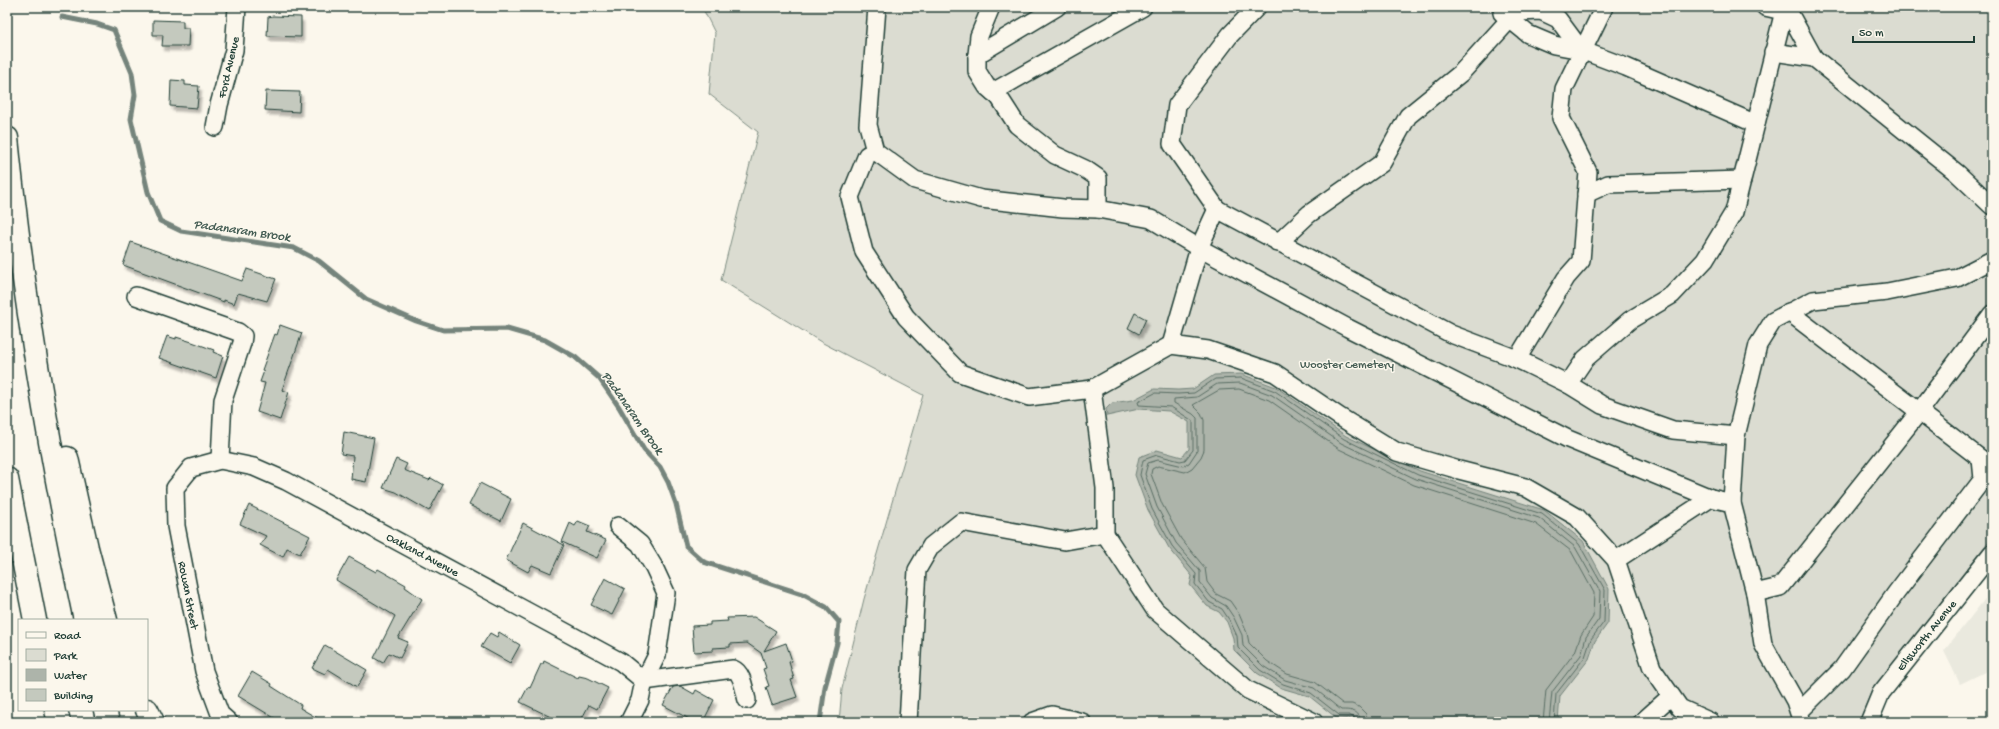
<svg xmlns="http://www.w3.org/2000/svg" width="1999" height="729" font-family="'Gochi Hand',sans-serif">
	<defs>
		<filter id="shadow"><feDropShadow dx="2.5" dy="4.5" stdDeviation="1" flood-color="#0004"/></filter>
	</defs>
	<rect width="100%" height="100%" fill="#fbf7ec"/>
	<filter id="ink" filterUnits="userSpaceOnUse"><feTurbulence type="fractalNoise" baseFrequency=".025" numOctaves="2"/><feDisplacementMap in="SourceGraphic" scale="8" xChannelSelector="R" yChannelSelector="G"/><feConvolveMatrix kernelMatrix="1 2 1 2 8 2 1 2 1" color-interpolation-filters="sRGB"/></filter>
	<g filter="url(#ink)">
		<path fill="#eae9de" d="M1992,590V680L1987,671L1960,684L1944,651Z"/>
		<path fill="#dbdcd1" stroke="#7d8c82" d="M702,7H1992V537L1872,690L1859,722H839L842,689L864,599L923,395L821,342L721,280L758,132L709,94L715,33Z"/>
		<path fill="#adb4aa" stroke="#74847b" d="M1241,374L1276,387L1346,436L1420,471L1544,510L1583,541L1609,589L1608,623L1595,641L1589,659L1560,696L1558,722H1355L1348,718L1339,720L1309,696L1281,688L1257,673L1234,650L1233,638L1227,622L1219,612L1207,606L1190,585L1192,576L1169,548L1148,510L1135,475L1139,457L1157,450L1182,457L1189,449V422L1169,411L1139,409L1107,416L1106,409L1112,403L1133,400L1154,389L1178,390L1193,389L1214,375Z"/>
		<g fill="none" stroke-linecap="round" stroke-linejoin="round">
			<g stroke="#586d63" stroke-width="1">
				<path d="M1356,722L1355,718L1349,715H1339L1311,693L1283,684L1260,670L1238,648L1237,636L1230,621L1222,609L1209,602L1195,584L1196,574L1172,546L1152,509L1140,475L1143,460L1157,455L1180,461L1185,460L1193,450V421L1171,407L1139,405L1138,402L1155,393L1178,394L1194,393L1215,379L1241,378L1275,391L1344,439L1418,475L1542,514L1579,544L1605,590L1604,622L1591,639L1585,657L1556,694L1554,722"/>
				<path d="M1361,722C1360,710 1350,710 1341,710L1314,688L1285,680L1263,666L1243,646L1242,635L1234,618L1226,606L1212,598L1200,583V571L1176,543L1157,507L1145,474L1148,463L1158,460L1183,466L1189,463L1197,451V418L1193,414L1174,403V399L1197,397L1217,384L1240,383L1272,395L1341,443L1416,479L1539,518L1575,547L1600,591L1599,619L1586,637L1581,655L1552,692L1549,722"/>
				<path d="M1367,722L1366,714L1359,707L1352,704H1343L1315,682L1287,674L1267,661L1249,643L1247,633L1239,614L1230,601L1216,594L1207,582L1205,568L1181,539L1162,504L1151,474L1152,469L1158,466L1185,472L1192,468L1201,457L1204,450V420L1201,413L1193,405L1219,390L1239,389L1269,400L1339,449L1414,485L1536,524L1571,551L1594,593L1593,617L1581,635L1575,652L1546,690L1543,722"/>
			</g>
			<path stroke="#74847b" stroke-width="5" d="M62,17L97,24L114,30L132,73L135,95L131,119L148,192L160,221L181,231L294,248L319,261L366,299L416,321L443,330L507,329L545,340L575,357L599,378L619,407L644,450L660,467L668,482L676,504L686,546L704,562L802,594L826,607L839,622L837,643L825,687L820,722"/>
		</g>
		<g fill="#c4c9be" stroke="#1f3d34" filter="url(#shadow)">
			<path d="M273,16L301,17V37L267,36L268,17Z"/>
			<path d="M153,20L183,21V28H189L188,46H162L163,35H153Z"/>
			<path d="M171,80L185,81V85L199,86L197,108L170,106Z"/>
			<path d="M266,91L300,92L299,112L265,110Z"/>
			<path d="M131,242L242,281L247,269L276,279L267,301L238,293L234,304L224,300V302L123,265Z"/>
			<path d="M1135,313L1146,319L1139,334L1128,328Z"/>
			<path d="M280,325L302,333L282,390L289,392L280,420L257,412L265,383L260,382L264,371L262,370L275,334L277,335Z"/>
			<path d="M167,336L176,339V337L192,342L214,350L213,352L223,356L216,378L159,358Z"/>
			<path d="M344,432L374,438L366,482L351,479L353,456L341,454Z"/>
			<path d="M396,459L407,464L404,470L429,480L431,478L443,485L429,511L396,492L383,488Z"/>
			<path d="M480,483L511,499L501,521L469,505Z"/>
			<path d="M249,505L310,536L300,554L287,548L283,557L260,545L266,536L240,524Z"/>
			<path d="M578,521L590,526L587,532L606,540L597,558L562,542L570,523L575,526Z"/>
			<path d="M523,523L564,545L551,573L532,565L528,572L506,560Z"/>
			<path d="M349,557L376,572L378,569L406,585L405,587L422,599L398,638L408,642L400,658L389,653L383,663L374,658L395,616L336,580Z"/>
			<path d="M605,578L625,589L612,615L591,605Z"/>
			<path d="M754,617L776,631L764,651L786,643L792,661L789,662L794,679L791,680L797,697L772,705L766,687L769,686L763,669L766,668L761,653L747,643L730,644V647L713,648V651L694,652L692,626L710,625V622L728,621L727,618Z"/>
			<path d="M499,632L520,645L510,663L481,647L490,633L497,637Z"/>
			<path d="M325,645L367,670L357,687L328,669L325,674L312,668Z"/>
			<path d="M544,661L578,678L579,676L588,678L608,688L597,709L589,705L580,722H561L520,702L528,687L530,688L541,664H543Z"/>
			<path d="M252,672L272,684L271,686L301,705L300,708L324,722H281L238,696Z"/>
			<path d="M680,686L694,694L696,690L714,700L703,722H695L663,705L673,687Z"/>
		</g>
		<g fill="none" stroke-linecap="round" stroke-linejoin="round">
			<defs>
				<g id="minor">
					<path d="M877,7L868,125L875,151L915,180L981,199L1063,208L1098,209"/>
					<path d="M991,7L979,36L977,55V71L987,87L999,97L1017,125L1055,155L1085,169L1098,178V209L1151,219L1199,248L1348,328L1568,439L1711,498L1732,503"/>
					<path d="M1504,7L1516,12L1541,11L1558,19L1581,50L1626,67L1756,124"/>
					<path d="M1765,7L1783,11"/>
					<path d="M1786,7L1814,58"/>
					<path d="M1502,13L1528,34L1554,45L1581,50"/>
					<path d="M1773,52L1814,58L1957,173L1992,206"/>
					<path d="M977,55L1057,7"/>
					<path d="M993,92L1143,7"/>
					<path d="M215,127L219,105L234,50L237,7"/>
					<path d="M875,151L867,155L850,197L864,252L906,317L960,373L1029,397L1092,389"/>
					<path d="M1586,194L1608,184L1742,180"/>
					<path d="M1217,209L1172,144L1177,105L1230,35L1257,7"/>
					<path d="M1278,243L1309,214L1382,163L1408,116L1461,73L1510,19"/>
					<path d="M136,296L238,332L243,336L242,343L223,400L220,460"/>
					<path d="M1789,312L1981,459L1983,479L1896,593L1842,669L1799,712"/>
					<path d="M1171,345L1199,248L1217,209L1451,334L1517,359L1568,384L1585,359L1630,320L1672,295L1705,260L1734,212L1785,7"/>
					<path d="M1517,359L1566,278L1581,261L1588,172L1561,118L1564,89L1604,7"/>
					<path d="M1568,384L1602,405L1673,430L1736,436"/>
					<path d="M618,526L640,544L654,567L666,593L657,655L644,681L640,700L629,722"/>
					<path d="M1105,534L1155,610L1248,690L1314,722"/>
					<path d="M1616,560L1711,498"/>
					<path d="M1755,593L1780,587L1919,412L1992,314"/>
					<path d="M644,681L733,669C743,673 744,690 747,700"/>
					<path d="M229,722L220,714L204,671L176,526L175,488L191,468L220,460L254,467L286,481L621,662L644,681"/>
					<path d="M908,722L917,570L931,546L961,522L1065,541L1105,534V488L1092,389L1171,345L1208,350L1275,373L1340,417L1397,452L1459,470L1525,487L1577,517L1616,560L1652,668L1680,708L1711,722"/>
					<path d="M1032,722L1052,715L1082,722"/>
					<path d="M1642,722L1671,696"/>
					<path d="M1802,722L1795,701L1763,644L1755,593L1732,503L1736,436L1758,345L1773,321L1813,300L1887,292L1957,278L1992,260"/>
					<path d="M1869,722L1881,693L1992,553"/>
				</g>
				<g id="highway">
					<path d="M7,138C23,300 51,461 85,620"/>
					<path d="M67,458L87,548L106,620"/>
					<path d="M7,479L35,620"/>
					<path d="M56,710L59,722"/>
					<path d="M105,710L108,722"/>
					<path d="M147,710L153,722"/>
				</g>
			</defs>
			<use href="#minor" stroke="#1f3d34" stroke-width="20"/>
			<use href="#highway" stroke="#1f3d34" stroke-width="25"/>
			<use href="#minor" stroke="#fbf7ec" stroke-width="17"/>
			<use href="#highway" stroke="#fbf7ec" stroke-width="22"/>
		</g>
	</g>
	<g text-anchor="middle" stroke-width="3" stroke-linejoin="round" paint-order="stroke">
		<g font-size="12" fill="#1f3d34" stroke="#fbf7ec">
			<text transform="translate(228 67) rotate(-77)" y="4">Ford Avenue</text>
			<text transform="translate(423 554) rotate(28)" y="4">Oakland Avenue</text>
			<text transform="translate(189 595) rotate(79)" y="4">Rowan Street</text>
			<text transform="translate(1926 635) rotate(-51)" y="4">Ellsworth Avenue</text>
		</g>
		<g font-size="12" fill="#455d53" stroke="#fbf7ec">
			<text x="1347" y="368">Wooster Cemetery</text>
		</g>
		<g font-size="13" font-style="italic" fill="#425b52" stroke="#fbf7ec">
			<text transform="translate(242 229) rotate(8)" y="5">Padanaram Brook</text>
			<text transform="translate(634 412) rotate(55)" y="5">Padanaram Brook</text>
		</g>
	</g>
	<rect width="1999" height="729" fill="none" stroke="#fbf7ec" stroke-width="24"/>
	<rect x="12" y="12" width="1975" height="705" fill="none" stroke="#1f3d34" stroke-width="1.5" filter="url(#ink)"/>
	<rect x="18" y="619" width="130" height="92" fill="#fbf7ec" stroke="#a3ada2"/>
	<rect x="26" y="632" width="20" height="6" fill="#fbf7ec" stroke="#a3ada2"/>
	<text x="54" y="639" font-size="12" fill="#1f3d34">Road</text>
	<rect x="26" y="649" width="20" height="12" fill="#dbdcd1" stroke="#a3ada2"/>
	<text x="54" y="659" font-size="12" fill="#1f3d34">Park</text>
	<rect x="26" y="669" width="20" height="12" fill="#adb4aa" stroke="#a3ada2"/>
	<text x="54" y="679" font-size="12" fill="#1f3d34">Water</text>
	<rect x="26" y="689" width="20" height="12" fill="#c4c9be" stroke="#a3ada2"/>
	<text x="54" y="699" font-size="12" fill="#1f3d34">Building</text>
	<path d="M1853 36v6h121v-6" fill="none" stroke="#1f3d34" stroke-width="2"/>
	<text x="1859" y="36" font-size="12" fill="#1f3d34" stroke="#fbf7ec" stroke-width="3" paint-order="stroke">50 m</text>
</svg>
